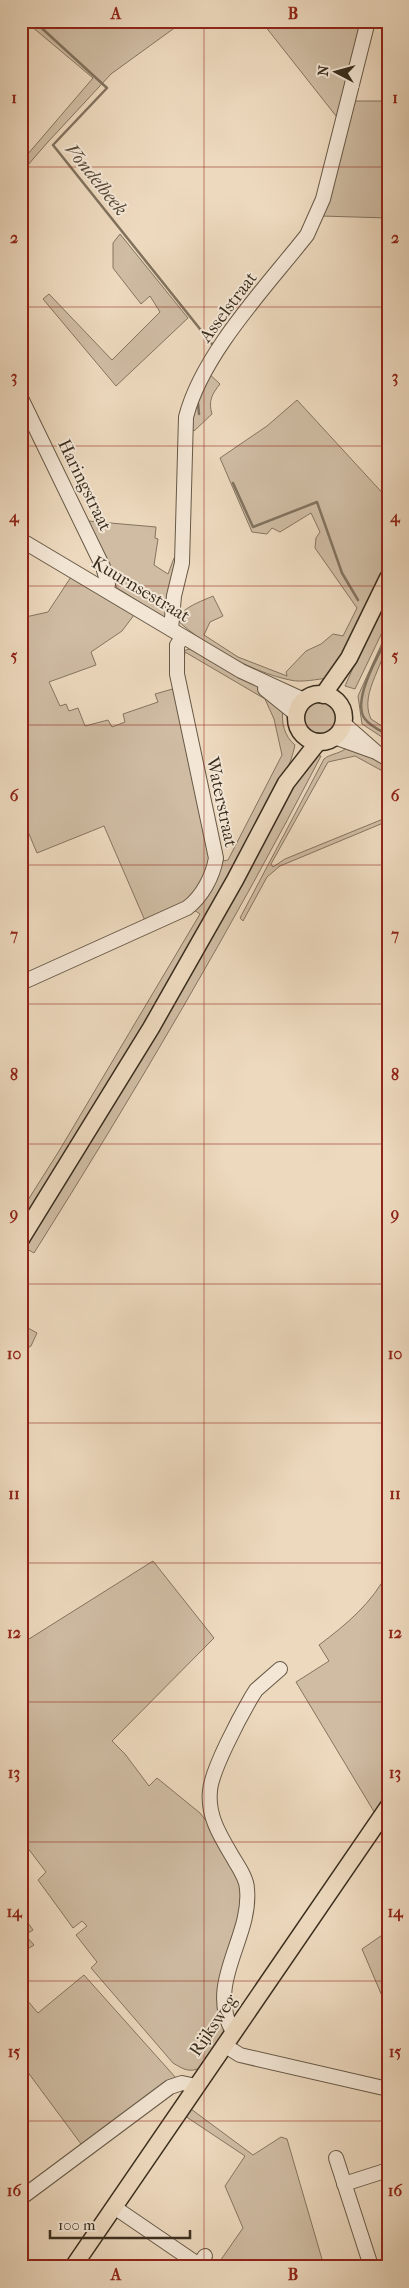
<svg xmlns="http://www.w3.org/2000/svg" width="409" height="2288" font-family="'IM FELL French Canon',serif">
	<rect width="100%" height="100%" fill="#edd9be"/>
	<filter id="stains"><feTurbulence type="fractalNoise" baseFrequency=".004" numOctaves="4"/><feColorMatrix values="0 0 0 0 .2 0 0 0 0 .09 0 0 0 0 .02 0 0 0 .5 -.17"/></filter>
	<radialGradient id="worn" r=".72"><stop offset=".6" stop-color="#630" stop-opacity="0"/><stop offset="1" stop-color="#630" stop-opacity=".3"/></radialGradient>
	<g fill="#cfbca3" stroke="#847560" fill-rule="evenodd">
		<path d="M25,21H184L111,74L47,143L21,173V162L93,78Z"/>
		<path d="M261,21H364L340,121L265,26Z"/>
		<path d="M351,101H388V218L321,216Z"/>
		<path d="M120,234L188,318L116,386L43,299L49,294L112,360L160,312L150,296L141,304L113,268V243Z"/>
		<path d="M207,372L220,384C212,394 208,401 212,414L194,431L191,428L189,415Z"/>
		<path d="M297,400L388,499V563L342,661L329,678C317,679 302,683 290,680C252,672 205,646 177,620C181,608 202,601 213,596L223,616L210,622L204,635L238,657L287,676L286,672L306,651L321,644L333,634L343,636L357,608L315,548L316,538L320,532L311,513L280,532L272,528L267,534L252,532L220,458L267,426Z"/>
		<path d="M88,521L156,527L155,538L158,539L154,565L168,574L174,558L178,559L165,618L117,588Z"/>
		<path d="M71,577L134,615L122,631L91,652L96,665L49,682L60,706L66,704L69,711L78,708L85,726L108,720L112,727L125,722L123,714L158,702L155,694L176,688L213,858L196,895L182,907L146,923L104,826L37,853L21,815V618L48,612Z"/>
		<path d="M388,589V620L355,689L345,686Z"/>
		<path d="M387,632C389,663 358,691 371,719L388,730V741L362,724L358,696Z"/>
		<path d="M193,648L266,692L283,708C281,722 284,736 295,745C287,784 250,838 231,874C165,995 93,1111 21,1229V1211L59,1151L200,914L194,910L220,862L179,670L183,651ZM185,652L265,699L274,719L282,755L228,860L223,861L183,669Z"/>
		<circle cx="320" cy="718" r="18"/>
		<path d="M348,746L388,764V774L355,756L328,762L271,864L273,867L285,859L388,817V821L280,866L267,877L243,921L240,918L324,759C331,753 342,754 348,746Z"/>
		<path d="M313,755L321,756C233,926 136,1091 34,1253L27,1249V1241L298,772Z"/>
		<path d="M21,1324L37,1333L31,1346L21,1352Z"/>
		<path d="M153,1561L214,1638L112,1741L125,1754L149,1786L157,1778L200,1813L216,1833L244,1891L220,2003L224,2035L200,2068C189,2073 183,2069 173,2063L91,1968L97,1962L76,1935L87,1926L82,1921L73,1928L38,1880L46,1872L27,1847L21,1851V1644Z"/>
		<path d="M388,1572V1796L376,1815L296,1682L329,1661L319,1645C347,1624 372,1603 388,1572Z"/>
		<path d="M21,1913L33,1930L25,1935L34,1945L21,1953Z"/>
		<path d="M388,1931V2010L362,1949Z"/>
		<path d="M84,1975L176,2078L84,2148L21,2063V1993L38,2013Z"/>
		<path d="M191,2109L253,2155L281,2137L287,2139L324,2266L330,2264L331,2267H213L220,2261L243,2228L225,2186L245,2156L185,2116Z"/>
	</g>
	<g fill="none" stroke-linecap="round" stroke-linejoin="round">
		<g stroke="#81725e" stroke-width="2.5">
			<path d="M34,21L107,88L53,145L212,344"/>
			<path d="M198,403L199,414"/>
			<path d="M233,483L253,527L317,502L342,573L358,600"/>
			<path d="M388,636C379,654 351,701 365,719C370,726 381,731 388,735"/>
		</g>
		<defs>
			<g id="minor">
				<path d="M21,398L103,567L108,584L106,590"/>
				<path d="M21,540L241,671L304,700"/>
				<path d="M171,629L174,596L182,563L186,417C202,354 266,287 307,235L323,199L368,21"/>
				<path d="M265,689L296,714"/>
				<path d="M343,723L376,752L388,759"/>
				<path d="M334,737L373,751"/>
				<path d="M21,983L187,908C202,897 213,876 216,858L177,674V645L183,637"/>
				<path d="M233,2032C205,1983 252,1938 247,1889C247,1880 240,1869 235,1861C223,1840 207,1818 210,1791C211,1771 240,1717 251,1698L256,1690L280,1669"/>
				<path d="M224,2045L240,2055L388,2089"/>
				<path d="M336,2158L371,2266"/>
				<path d="M344,2184L388,2170"/>
				<path d="M21,2198L170,2087L182,2083L196,2086"/>
				<path d="M114,2207L199,2265L205,2256"/>
			</g>
			<g id="major">
				<circle cx="320" cy="718" r="24"/>
				<path d="M323,695L349,658L388,578"/>
				<path d="M21,1239L151,1028L235,880L286,783L318,742"/>
				<path d="M73,2267L388,1807"/>
			</g>
		</defs>
		<use href="#minor" stroke="#675946" stroke-width="16"/>
		<use href="#major" stroke="#3a2e1e" stroke-width="19"/>
		<use href="#minor" stroke="#f3e6d5" stroke-width="14"/>
		<use href="#major" stroke="#edd9be" stroke-width="16"/>
	</g>
	<path fill="none" stroke="#8f2418" stroke-width="1" stroke-opacity="0.55" d="M204,21V2267M21,167H388M21,307H388M21,446H388M21,586H388M21,725H388M21,865H388M21,1004H388M21,1144H388M21,1284H388M21,1423H388M21,1563H388M21,1702H388M21,1842H388M21,1981H388M21,2121H388"/>
	<g text-anchor="middle" stroke-width="4" stroke-linejoin="round" paint-order="stroke">
		<g font-size="18" fill="#3a2e1e" stroke="#f3e6d5">
			<text transform="translate(228 307) rotate(-53)" y="6">Asselstraat</text>
			<text transform="translate(85 485) rotate(64)" y="6">Haringstraat</text>
			<text transform="translate(141 589) rotate(31)" y="6">Kuurnsestraat</text>
			<text transform="translate(222 802) rotate(78)" y="6">Waterstraat</text>
			<text transform="translate(213 2025) rotate(-56)" y="6">Rijksweg</text>
		</g>
		<g font-size="19" font-style="italic" fill="#584a38" stroke="#f3e6d5">
			<text transform="translate(97 179) rotate(51)" y="7">Vondelbeek</text>
		</g>
	</g>
	<rect width="409" height="2288" fill="none" stroke="#edd9be" stroke-width="55"/>
	<g transform="translate(336 72) rotate(276)" stroke="#f3e6d5" stroke-width="4" paint-order="stroke">
	<path d="M0-4L9 19L0 12L-9 19Z" fill="#3a2e1e"/>
	<text y="-8" font-size="14" font-weight="bold" text-anchor="middle" fill="#3a2e1e">N</text>
	</g>
	<path d="M50 2230v8h140v-8" fill="none" stroke="#3a2e1e" stroke-width="2.5"/>
	<text x="58" y="2230" font-size="15" fill="#3a2e1e" stroke="#f3e6d5" stroke-width="4" paint-order="stroke">100 m</text>
	<rect x="28" y="28" width="354" height="2232" fill="none" stroke="#8f2418" stroke-width="2"/>
	<g font-size="16" text-anchor="middle" font-weight="bold" fill="#8f2418">
		<text x="116" y="19">A</text>
		<text x="293" y="19">B</text>
		<text x="14" y="103">1</text>
		<text x="395" y="103">1</text>
		<text x="14" y="243">2</text>
		<text x="395" y="243">2</text>
		<text x="14" y="382">3</text>
		<text x="395" y="382">3</text>
		<text x="14" y="522">4</text>
		<text x="395" y="522">4</text>
		<text x="14" y="661">5</text>
		<text x="395" y="661">5</text>
		<text x="14" y="801">6</text>
		<text x="395" y="801">6</text>
		<text x="14" y="940">7</text>
		<text x="395" y="940">7</text>
		<text x="14" y="1080">8</text>
		<text x="395" y="1080">8</text>
		<text x="14" y="1219">9</text>
		<text x="395" y="1219">9</text>
		<text x="14" y="1359">10</text>
		<text x="395" y="1359">10</text>
		<text x="14" y="1499">11</text>
		<text x="395" y="1499">11</text>
		<text x="14" y="1638">12</text>
		<text x="395" y="1638">12</text>
		<text x="14" y="1778">13</text>
		<text x="395" y="1778">13</text>
		<text x="14" y="1917">14</text>
		<text x="395" y="1917">14</text>
		<text x="14" y="2057">15</text>
		<text x="395" y="2057">15</text>
		<text x="14" y="2196">16</text>
		<text x="395" y="2196">16</text>
		<text x="116" y="2280">A</text>
		<text x="293" y="2280">B</text>
	</g>
	<rect width="100%" height="100%" filter="url(#stains)"/>
	<rect width="100%" height="100%" fill="url(#worn)"/>
</svg>
